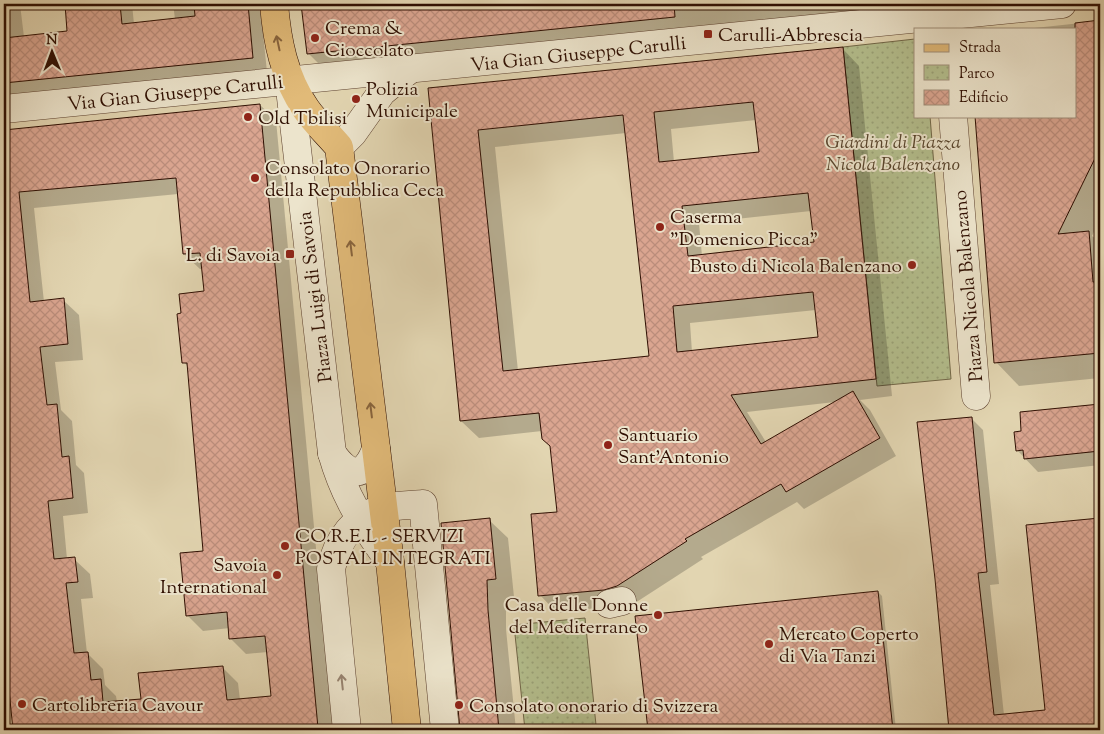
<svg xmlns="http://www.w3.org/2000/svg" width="1104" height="734" font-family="'Sorts Mill Goudy',serif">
	<defs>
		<pattern id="park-dots" width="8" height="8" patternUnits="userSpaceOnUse" patternTransform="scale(1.25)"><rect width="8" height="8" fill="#b3bd8c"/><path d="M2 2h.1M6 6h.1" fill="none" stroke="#9aa177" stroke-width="1.8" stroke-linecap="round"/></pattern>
		<pattern id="building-cross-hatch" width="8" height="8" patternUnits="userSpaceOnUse" patternTransform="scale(1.25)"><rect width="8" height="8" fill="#daa590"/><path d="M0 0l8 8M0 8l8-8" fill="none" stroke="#bb8d7b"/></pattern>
	</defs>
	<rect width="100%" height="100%" fill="#e2d5b1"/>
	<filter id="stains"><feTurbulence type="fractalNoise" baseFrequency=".004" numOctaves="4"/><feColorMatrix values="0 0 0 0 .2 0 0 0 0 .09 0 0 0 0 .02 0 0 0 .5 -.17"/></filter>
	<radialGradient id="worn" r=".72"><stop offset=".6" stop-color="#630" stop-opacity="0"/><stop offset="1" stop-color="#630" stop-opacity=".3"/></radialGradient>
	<g fill="url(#park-dots)" stroke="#716647">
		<path d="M915,39V116H930L951,379L877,386L843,47Z"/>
		<path d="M585,618L596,725L525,730L514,625Z"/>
	</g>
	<g fill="#0003" fill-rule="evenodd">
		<path d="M4,4H20L24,37L69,32L66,4H132L134,24L175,19L173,4H260L267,72L4,98Z"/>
		<path d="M303,4H936L325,70L308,53Z"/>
		<path d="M1100,21V219L1092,236L1096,239H1100V378L1019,386L996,362L1075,116V29H1025Z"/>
		<path d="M842,48L859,66L892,396L860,400L870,410L896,456L804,509L797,502L701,557L703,559L635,603L557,613L540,595L558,513L552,447L542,431L479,438L461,421L430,89ZM756,120L760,153L674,162L671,129ZM626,133L650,357L518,371L495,147ZM811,211L815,244L702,256L699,223ZM816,310L819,339L692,352L690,323ZM835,402L766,442L747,412Z"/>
		<path d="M260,105L276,120L333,730H14L4,629V131ZM178,194L184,254L200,269H203L205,292L182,314L184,362L188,367L204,552L187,615L203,631L230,628V638L246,654L268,652L273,697L240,700L238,683L222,667L142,700L117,702L116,696L105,685L103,669L87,653L81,599L93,598L90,574L74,559H67L63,516L88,513L84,473L76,465L72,421L61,410L55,362L83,360L79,315L63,300L44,302L34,208Z"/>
		<path d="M1100,405V465L1038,472L1017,450L1023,433L1021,413Z"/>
		<path d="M971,418L983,430L999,584L990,585L1004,715L1046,712L1027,526L1100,519V730H950L936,578Z"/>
		<path d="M489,520L508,538L514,597L506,598V629L516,730H462Z"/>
		<path d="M878,592L882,596L896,730H649L637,617Z"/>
	</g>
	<g fill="url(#building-cross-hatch)" stroke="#2f0f02" fill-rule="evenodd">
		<path d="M65,4H120L122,24L195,16L194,4H248L253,58L4,83V38L67,31Z"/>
		<path d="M301,4H674L675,17L307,54Z"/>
		<path d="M1100,20V148L1058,234L1089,231L1093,282H1100V353L994,363L975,116H1075V23Z"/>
		<path d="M843,47L876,379L731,395L761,444L853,391L880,438L786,492L781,484L685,539L687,541L617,586L604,590L538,596L531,514L557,512L550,446L542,439L539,413L460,421L428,88ZM753,102L759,152L659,162L654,112ZM623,115L649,356L503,371L478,130ZM808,193L814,242L688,256L682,206ZM813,292L818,337L677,352L673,306Z"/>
		<path d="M260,104L318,728L298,730H13L4,640V130ZM176,178L183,254L200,253L204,291L179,294L181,313L177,314L182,363H187L203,551L180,553L186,616L227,612L229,639L265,636L271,696L227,700L223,666L138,673L141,699L103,702L101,679L91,680L88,652L74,653L66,583L78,582L75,557L54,559L48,501L73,498L69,456L62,457L57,404L47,405L40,347L68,344L64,298L30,302L19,192Z"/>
		<path d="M1100,404V451L1024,459L1023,450L1016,451L1014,432L1021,431L1020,412Z"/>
		<path d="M972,417L987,572L978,573L994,715L1045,710L1026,525L1100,518V730H949L935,579L917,422Z"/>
		<path d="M490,518L496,579L487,580L488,610L499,730H460L441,523Z"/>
		<path d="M878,591L893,730H648L635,616Z"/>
	</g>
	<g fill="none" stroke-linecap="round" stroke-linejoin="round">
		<defs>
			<g id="minor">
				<path d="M289,80L332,453C345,499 363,524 390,562"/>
				<path d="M4,109L1062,4"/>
				<path d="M953,116L976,396"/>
				<path d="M339,147L353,133L382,92L409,70"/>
				<path d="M332,453C349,478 365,479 376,449"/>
				<path d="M609,604L622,601"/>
				<path d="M347,730L331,569C337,540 354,516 384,508C396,505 411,505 423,504L445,730"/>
			</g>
			<path id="major" d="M274,4C277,41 284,77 306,109C315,122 328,134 339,147L390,562L407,730"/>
		</defs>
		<use href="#minor" stroke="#5c402e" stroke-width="29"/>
		<use href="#major" stroke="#2f0f02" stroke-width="29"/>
		<use href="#minor" stroke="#ece4cc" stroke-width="28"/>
		<use href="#major" stroke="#e1ba78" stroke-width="28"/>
	</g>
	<defs><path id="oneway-shaft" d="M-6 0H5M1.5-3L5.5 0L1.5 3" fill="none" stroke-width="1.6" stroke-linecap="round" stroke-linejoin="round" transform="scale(1.25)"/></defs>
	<g stroke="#88643d">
		<use href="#oneway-shaft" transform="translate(278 43) rotate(-102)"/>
		<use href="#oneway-shaft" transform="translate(351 248) rotate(-97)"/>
		<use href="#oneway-shaft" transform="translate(371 410) rotate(-97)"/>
	</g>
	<use stroke="#978471" href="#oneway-shaft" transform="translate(342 682) rotate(-96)"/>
	<g fill="#8f2418" stroke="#ece4cc" stroke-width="2">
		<rect x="703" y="29" width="10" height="10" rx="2.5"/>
		<circle cx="315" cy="38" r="5"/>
		<circle cx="356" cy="99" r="5"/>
		<circle cx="248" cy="117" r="5"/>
		<circle cx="255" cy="178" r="5"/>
		<circle cx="660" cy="227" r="5"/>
		<rect x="285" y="249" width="10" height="10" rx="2.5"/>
		<circle cx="912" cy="265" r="5"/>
		<circle cx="608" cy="445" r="5"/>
		<circle cx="285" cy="546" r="5"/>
		<circle cx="277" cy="575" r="5"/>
		<circle cx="658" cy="615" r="5"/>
		<circle cx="769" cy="644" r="5"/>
		<circle cx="22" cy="704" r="5"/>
		<circle cx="459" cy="705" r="5"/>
	</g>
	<g text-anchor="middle" stroke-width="4" stroke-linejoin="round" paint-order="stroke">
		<g font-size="19" fill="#2f0f02" stroke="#ece4cc" text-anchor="start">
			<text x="325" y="34">Crema &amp;<tspan x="325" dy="22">Cioccolato</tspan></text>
			<text x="718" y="41">Carulli-Abbrescia</text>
			<text x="366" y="95">Polizia<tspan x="366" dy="22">Municipale</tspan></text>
			<text x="258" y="124">Old Tbilisi</text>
			<text x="265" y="174">Consolato Onorario<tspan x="265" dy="22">della Repubblica Ceca</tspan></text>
			<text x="670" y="223">Caserma<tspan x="670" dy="22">"Domenico Picca"</tspan></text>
			<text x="280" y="261" text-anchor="end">L. di Savoia</text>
			<text x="902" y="272" text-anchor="end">Busto di Nicola Balenzano</text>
			<text x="618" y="441">Santuario<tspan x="618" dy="22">Sant'Antonio</tspan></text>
			<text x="295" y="542">CO.R.E.L - SERVIZI<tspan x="295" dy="22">POSTALI INTEGRATI</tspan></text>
			<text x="267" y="571" text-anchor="end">Savoia<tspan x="267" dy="22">International</tspan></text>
			<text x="648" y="611" text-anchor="end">Casa delle Donne<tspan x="648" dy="22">del Mediterraneo</tspan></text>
			<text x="779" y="640">Mercato Coperto<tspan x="779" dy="22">di Via Tanzi</tspan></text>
			<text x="32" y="711">Cartolibreria Cavour</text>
			<text x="469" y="712">Consolato onorario di Svizzera</text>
		</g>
		<g font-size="19" fill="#2f0f02" stroke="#ece4cc">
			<text transform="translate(578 53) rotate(-6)" y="7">Via Gian Giuseppe Carulli</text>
			<text transform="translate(175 92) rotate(-6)" y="7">Via Gian Giuseppe Carulli</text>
			<text transform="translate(967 286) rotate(-95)" y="7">Piazza Nicola Balenzano</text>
			<text transform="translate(314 297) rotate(-97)" y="7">Piazza Luigi di Savoia</text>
		</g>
		<g font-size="19" font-style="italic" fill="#57432b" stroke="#ece4cc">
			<text x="893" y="148">Giardini di Piazza<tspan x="893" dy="22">Nicola Balenzano</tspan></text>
		</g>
	</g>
	<rect width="1104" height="734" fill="none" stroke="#e2d5b1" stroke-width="20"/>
	<rect x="5" y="5" width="1094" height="724" fill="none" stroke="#2f0f02" stroke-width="2.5"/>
	<rect x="10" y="10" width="1084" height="714" fill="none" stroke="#2f0f02"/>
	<rect x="914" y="28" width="162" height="90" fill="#ece4cc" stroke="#a08f7b"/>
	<rect x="924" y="44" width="25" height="8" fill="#e1ba78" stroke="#a08f7b"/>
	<text x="959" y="52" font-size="15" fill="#2f0f02">Strada</text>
	<rect x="924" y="65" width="25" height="15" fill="url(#park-dots)" stroke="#a08f7b"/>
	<text x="959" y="78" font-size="15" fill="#2f0f02">Parco</text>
	<rect x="924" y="90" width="25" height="15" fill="url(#building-cross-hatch)" stroke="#a08f7b"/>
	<text x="959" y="102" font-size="15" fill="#2f0f02">Edificio</text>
	<g transform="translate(52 52) rotate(359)" stroke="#ece4cc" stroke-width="4" paint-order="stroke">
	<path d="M0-4L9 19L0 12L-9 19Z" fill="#2f0f02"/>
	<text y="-8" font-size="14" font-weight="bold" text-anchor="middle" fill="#2f0f02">N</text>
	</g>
	<rect width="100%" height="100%" filter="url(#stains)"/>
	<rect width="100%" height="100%" fill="url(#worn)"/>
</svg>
